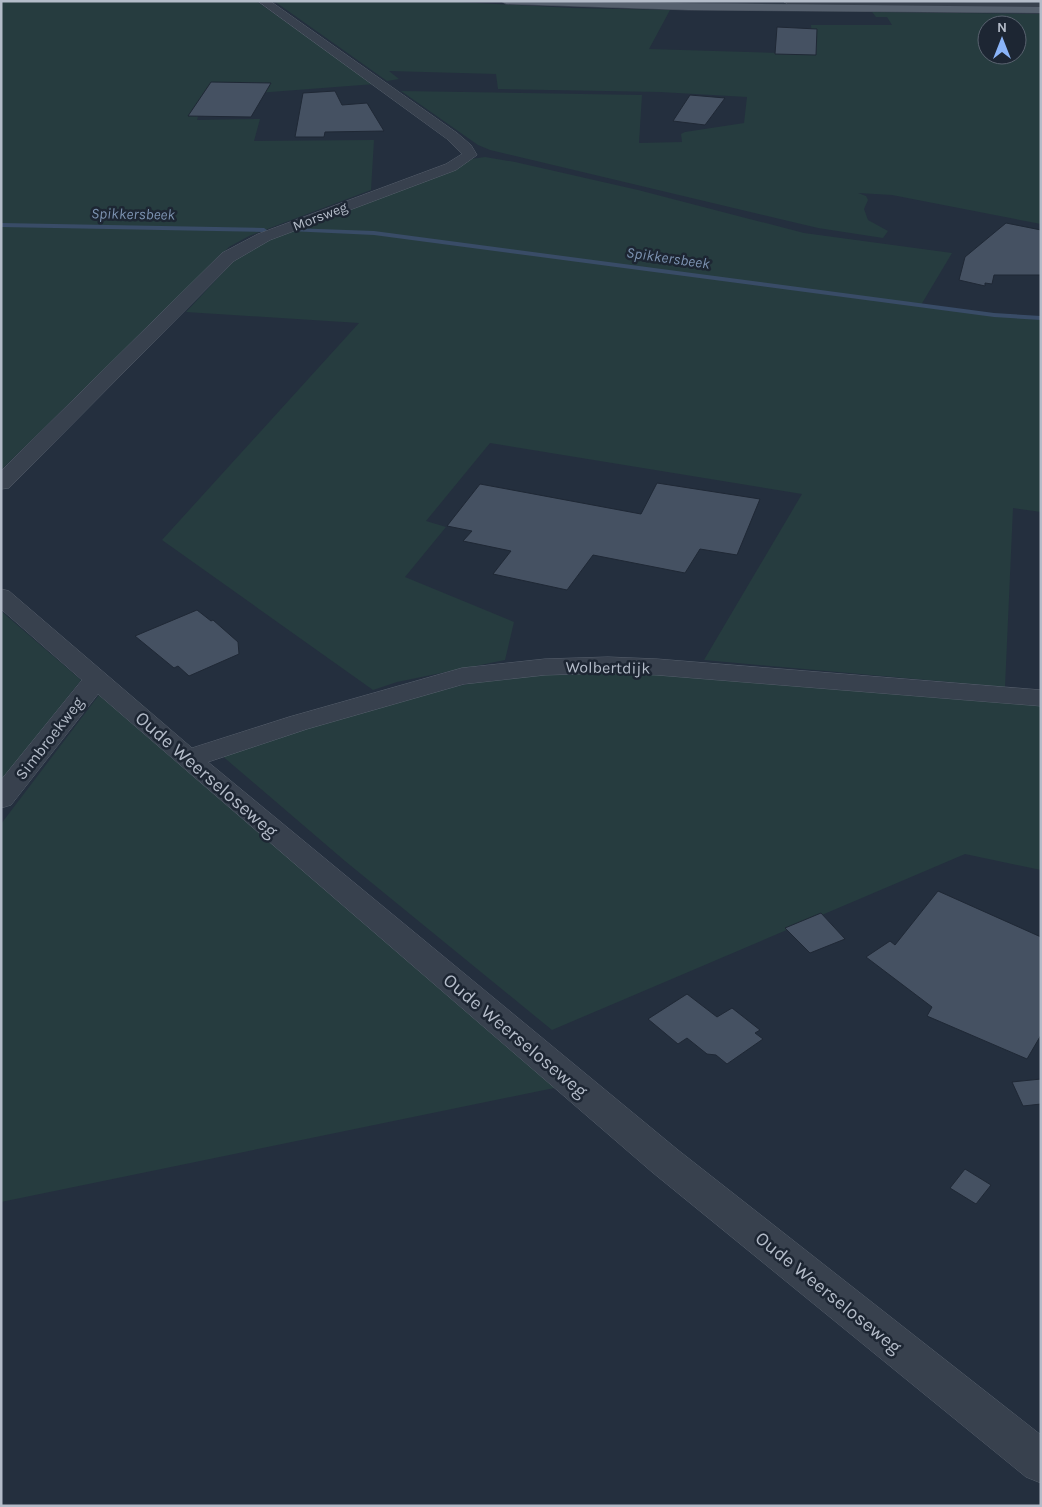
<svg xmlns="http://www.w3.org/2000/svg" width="1042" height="1507" font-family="Karla,sans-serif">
	<rect width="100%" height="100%" fill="#242f3e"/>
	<g fill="#263c3f" fill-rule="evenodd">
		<path d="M1,1H256L375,84L204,97L197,120L260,119L254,141L374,140L371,190L249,236L229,247L1,470Z"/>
		<path d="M274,1H440L572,8L670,10L649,49L813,54L811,25H892L887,17H876L872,12L1041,14V224L892,195L858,193L866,196L868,200L864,209L868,220L888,231L883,238L818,228L490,150L478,145L401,91L642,95L639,143L682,142L681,134L685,132L744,123L747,97L660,92L498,89L496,74L389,71L399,79L387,81ZM987,25H1017V55H987Z"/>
		<path d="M485,157L515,162L638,190L804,233L952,253L921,305L994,315L1041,318V512L1013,508L1005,687L704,660L802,494L490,443L426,521L446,527L405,577L514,622L505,660L397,682L373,690L162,540L359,323L186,312L233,262L251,249L274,237L471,159Z"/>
		<path d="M1,611L81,680L1,782Z"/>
		<path d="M632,672L1041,702V870L965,854L552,1030L345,861L220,754L413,697L505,675Z"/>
		<path d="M99,695L559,1087L1,1202V824Z"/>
	</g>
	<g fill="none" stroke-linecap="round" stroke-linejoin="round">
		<g fill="#394c67" fill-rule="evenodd">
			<path d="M1,223L264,228L267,230L264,232L1,227Z"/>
			<path d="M291,228L374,231L994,313L1041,316V320L994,317L374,235L289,231V229Z"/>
		</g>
	</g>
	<g fill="#455162" stroke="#1f2835">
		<path d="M777,27L817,29L816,55L775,54Z"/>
		<path d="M211,82L271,83L251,117L188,116Z"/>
		<path d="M335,91L342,105L367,103L384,131L325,132L324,137H295L303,93Z"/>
		<path d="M690,95L725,98L705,125L673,121Z"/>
		<path d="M1006,223L1041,230V275H994L992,284L985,283V286L959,280L965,257Z"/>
		<path d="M657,483L760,499L737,555L700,549L685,573L593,555L567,590L493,574L511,551L463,541L472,531L447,526L480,484L641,514Z"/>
		<path d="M197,610L211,621L213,620L238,642L239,654L189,676L178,666L174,668L135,636Z"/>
		<path d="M938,891L1041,937V1035L1027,1059L927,1016L932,1007L866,957L890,941L895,945Z"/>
		<path d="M821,913L845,939L810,953L785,928Z"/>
		<path d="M687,994L717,1017L732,1008L760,1030L755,1033L763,1039L727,1064L716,1055L707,1054L687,1038L678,1044L648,1019Z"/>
		<path d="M1041,1079V1104L1023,1106L1012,1082Z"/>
		<path d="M965,1169L991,1185L976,1204L950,1188Z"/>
	</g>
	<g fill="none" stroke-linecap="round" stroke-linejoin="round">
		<defs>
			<g id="minor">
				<path d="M258,1H270L457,133L471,145L477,155L456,170L270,240L234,261L9,488L1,489V471L222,253L258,234L446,164L462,154L447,139Z"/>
				<path d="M783,1L1041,3V9L788,4Z"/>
				<path d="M1,589L9,591L192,748L289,717L462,668L545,659L608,657L657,659L1041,690V706L657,675L608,673L545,675L464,684L307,729L208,762L678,1150L1041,1435V1483L1026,1477L652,1172L98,694L11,805L1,808V780L82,680L1,609Z"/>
			</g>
			<path id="major" d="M501,1L1041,7V13L688,10L506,4Z"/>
		</defs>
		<use href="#minor" stroke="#565f6c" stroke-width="1"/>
		<use href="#major" stroke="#414a57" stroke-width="1"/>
		<use href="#minor" fill="#38414e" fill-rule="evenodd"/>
		<use href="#major" fill="#56606e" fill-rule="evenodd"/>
	</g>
	<g text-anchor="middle" stroke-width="5" stroke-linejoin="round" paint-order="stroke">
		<g font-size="14" fill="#b4bcc9" stroke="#1d2633">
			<text transform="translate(320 216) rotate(-21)" y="5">Morsweg</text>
		</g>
		<g font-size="15" font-style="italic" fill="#7c92b1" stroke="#1d2633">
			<text transform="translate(133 214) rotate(1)" y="5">Spikkersbeek</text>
			<text transform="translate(668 258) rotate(8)" y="5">Spikkersbeek</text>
		</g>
		<g font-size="16" fill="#b4bcc9" stroke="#1d2633">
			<text transform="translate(608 667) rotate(1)" y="6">Wolbertdijk</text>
			<text transform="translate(49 738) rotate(-52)" y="6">Simbroekweg</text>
		</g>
		<g font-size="19" fill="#b4bcc9" stroke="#1d2633">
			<text transform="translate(207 774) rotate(41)" y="7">Oude Weerseloseweg</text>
			<text transform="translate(516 1035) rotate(40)" y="7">Oude Weerseloseweg</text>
			<text transform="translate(829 1292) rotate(39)" y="7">Oude Weerseloseweg</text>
		</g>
	</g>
	<rect width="1042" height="1507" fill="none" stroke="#b4bcc9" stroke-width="5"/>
	<g transform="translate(1002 40)"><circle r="24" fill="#1d2633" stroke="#59626f"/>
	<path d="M0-4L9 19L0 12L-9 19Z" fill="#8ab4f8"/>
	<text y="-8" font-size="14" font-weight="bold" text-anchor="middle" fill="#b4bcc9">N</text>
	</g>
</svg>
